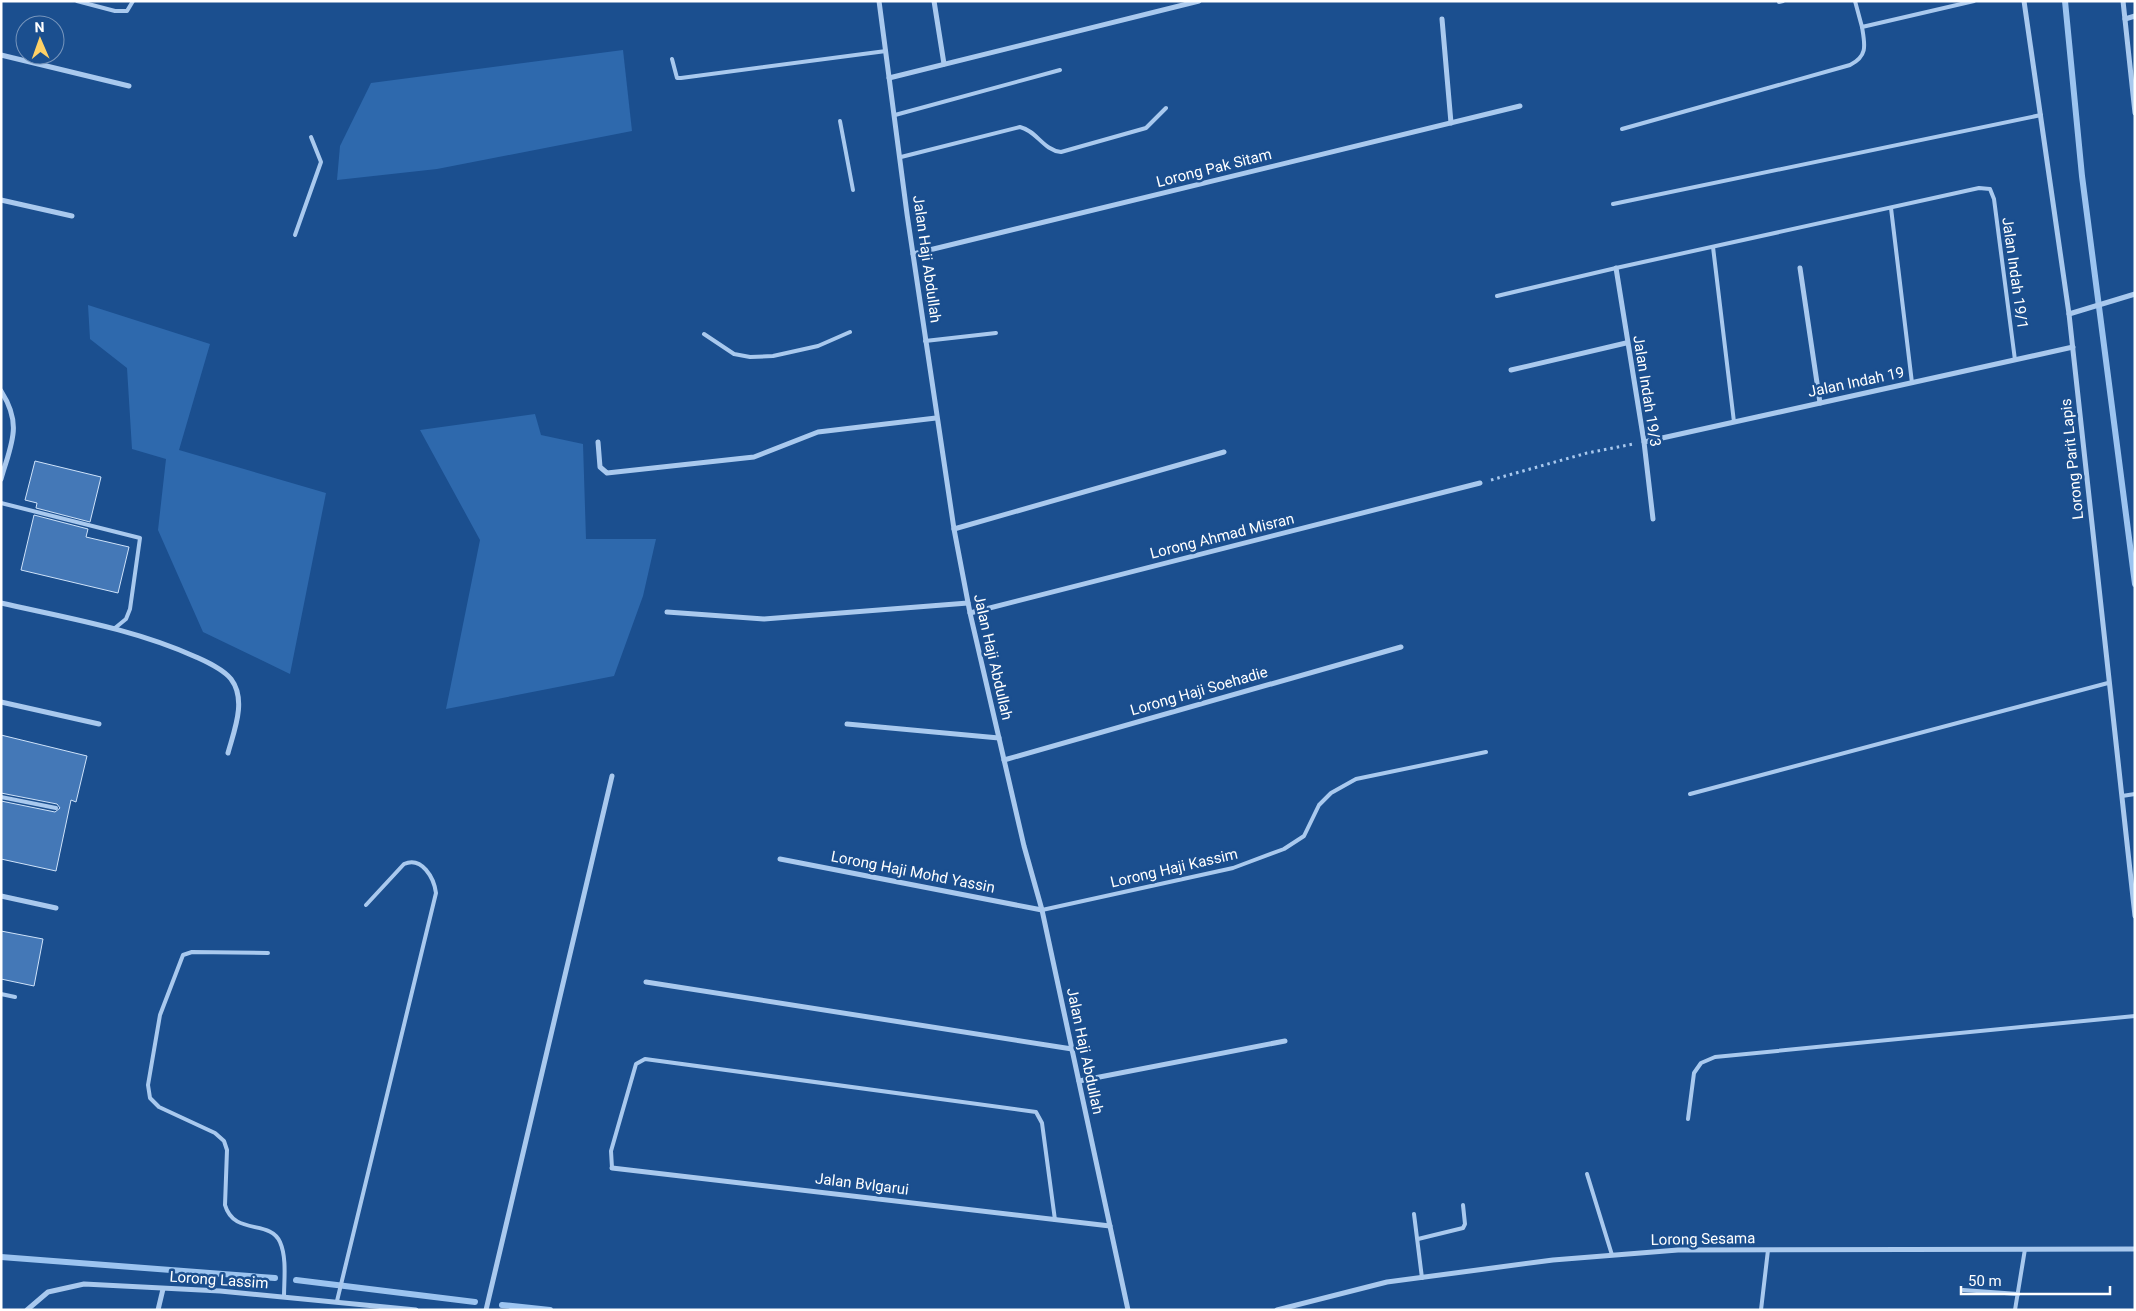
<svg xmlns="http://www.w3.org/2000/svg" width="2136" height="1311" font-family="Roboto,sans-serif">
	<rect width="100%" height="100%" fill="#1b4f8f"/>
	<g fill="#2e69ad">
		<path d="M623,50L632,131L437,169L337,180L340,146L371,83Z"/>
		<path d="M88,305L210,344L179,450L326,493L290,674L203,632L158,530L166,459L132,449L127,368L90,339Z"/>
		<path d="M535,414L541,435L583,444L586,539H656L643,596L614,676L446,709L480,540L420,430Z"/>
	</g>
	<g fill="none" stroke-linecap="round" stroke-linejoin="round">
		<g stroke="#9cc4f0" stroke-width="6">
			<path d="M2065,1L2082,176L2135,584"/>
			<path d="M1,1257L275,1278"/>
			<path d="M296,1280L475,1302"/>
			<path d="M502,1305L550,1310"/>
		</g>
	</g>
	<g fill="#4478b7" stroke="#cfe3fa">
		<path d="M35,461L101,477L90,522L36,508L37,503L25,500Z"/>
		<path d="M34,515L88,529L86,537L129,547L118,593L21,570Z"/>
		<path d="M1,735L87,756L76,802L71,800L56,871L1,859V801L55,812L60,808L57,804L1,793Z"/>
		<path d="M1,931L43,939L34,986L1,979Z"/>
	</g>
	<g fill="none" stroke-linecap="round" stroke-linejoin="round">
		<path stroke="#a9c9ee" stroke-width="3" stroke-dasharray="2.5 4" stroke-linecap="butt" d="M1491,480L1587,453L1633,444"/>
		<g stroke="#a9c9ee" stroke-width="4">
			<path d="M77,1L115,11H127L133,1"/>
			<path d="M1855,1L1862,27L1974,1"/>
			<path d="M1779,2L1783,1"/>
			<path d="M672,59L677,78H681L886,51"/>
			<path d="M895,115L1060,70"/>
			<path d="M840,121L853,190"/>
			<path d="M1622,129L1850,65C1868,56 1865,45 1862,27"/>
			<path d="M901,157L1020,127C1037,131 1043,150 1061,152L1146,128L1166,108"/>
			<path d="M1613,204L2041,115"/>
			<path d="M1891,208L1912,383"/>
			<path d="M295,235L321,162L311,137"/>
			<path d="M1713,247L1734,422"/>
			<path d="M1497,296L1616,268L1979,188L1990,189L1994,199L2015,360"/>
			<path d="M704,334L734,354L750,357L773,356L818,346L850,332"/>
			<path d="M925,341L996,333"/>
			<path d="M1,503L140,538L130,609L126,619L115,628"/>
			<path d="M1690,794L2108,683"/>
			<path d="M2122,796L2135,794"/>
			<path d="M1,797L56,808"/>
			<path d="M1042,910L1233,868L1284,849L1304,836L1319,805L1331,793L1356,779L1486,752"/>
			<path d="M268,953L192,952L183,955L160,1015L148,1085L150,1098L159,1107L215,1133L224,1141L227,1150L225,1205C234,1236 270,1219 280,1242C287,1258 284,1280 284,1297"/>
			<path d="M1,994L15,997"/>
			<path d="M1688,1119L1694,1073L1701,1063L1715,1057L2135,1016"/>
			<path d="M612,1168L611,1151L636,1064L645,1059L1036,1112L1042,1123L1055,1220"/>
			<path d="M1587,1174L1612,1255"/>
			<path d="M1414,1214L1422,1278"/>
			<path d="M1418,1239L1463,1228L1465,1224L1463,1205"/>
			<path d="M1963,1290L2018,1294"/>
			<path d="M337,1301L436,893C434,878 422,856 404,864L366,905"/>
			<path d="M1761,1310L1768,1250"/>
			<path d="M2015,1310L2025,1249"/>
		</g>
		<g stroke="#a9c9ee" stroke-width="5">
			<path d="M879,1L907,214L954,529L970,613L1024,846L1042,910L1128,1310"/>
			<path d="M934,1L944,64"/>
			<path d="M2024,1L2069,314L2135,916"/>
			<path d="M2123,1L2135,113"/>
			<path d="M1442,19L1451,123"/>
			<path d="M2125,19L2135,16"/>
			<path d="M1,55L129,86"/>
			<path d="M889,78L1199,1"/>
			<path d="M1,200L72,216"/>
			<path d="M913,254L1520,106"/>
			<path d="M1616,268L1644,442L1653,519"/>
			<path d="M1800,268L1820,403"/>
			<path d="M2069,314L2135,294"/>
			<path d="M1511,370L1626,343"/>
			<path d="M1,391C23,425 11,444 1,479"/>
			<path d="M598,442L600,467L607,473L754,457L818,432L936,418"/>
			<path d="M1644,442L2073,347"/>
			<path d="M954,529L1224,452"/>
			<path d="M1,603C67,618 134,629 196,657C207,662 223,669 231,679C247,700 234,731 228,753"/>
			<path d="M667,612L764,619L968,603"/>
			<path d="M970,613L1480,483"/>
			<path d="M1,702L99,724"/>
			<path d="M847,724L999,738"/>
			<path d="M1004,760L1401,647"/>
			<path d="M780,859L1042,910"/>
			<path d="M1,896L56,908"/>
			<path d="M646,982L1072,1049"/>
			<path d="M1079,1081L1285,1041"/>
			<path d="M612,1168L1110,1226"/>
			<path d="M27,1310L48,1292L84,1284L220,1291L416,1310"/>
			<path d="M158,1310L163,1289"/>
			<path d="M486,1310L612,776"/>
			<path d="M1277,1310L1387,1282L1553,1260L1678,1250L2135,1249"/>
		</g>
	</g>
	<g text-anchor="middle" stroke-width="5" stroke-linejoin="round" paint-order="stroke">
		<g font-size="15" fill="#fff" stroke="#1b4f8f">
			<text transform="translate(1214 168) rotate(-14)" y="5">Lorong Pak Sitam</text>
			<text transform="translate(927 259) rotate(82)" y="5">Jalan Haji Abdullah</text>
			<text transform="translate(2015 273) rotate(82)" y="5">Jalan Indah 19/1</text>
			<text transform="translate(1856 382) rotate(-12)" y="5">Jalan Indah 19</text>
			<text transform="translate(1647 391) rotate(81)" y="5">Jalan Indah 19/3</text>
			<text transform="translate(2072 459) rotate(-96)" y="5">Lorong Parit Lapis</text>
			<text transform="translate(1222 536) rotate(-14)" y="5">Lorong Ahmad Misran</text>
			<text transform="translate(993 657) rotate(77)" y="5">Jalan Haji Abdullah</text>
			<text transform="translate(1199 691) rotate(-16)" y="5">Lorong Haji Soehadie</text>
			<text transform="translate(1174 868) rotate(-13)" y="5">Lorong Haji Kassim</text>
			<text transform="translate(913 872) rotate(11)" y="5">Lorong Haji Mohd Yassin</text>
			<text transform="translate(1085 1051) rotate(78)" y="5">Jalan Haji Abdullah</text>
			<text transform="translate(862 1184) rotate(7)" y="5">Jalan Bvlgarui</text>
			<text transform="translate(1703 1239) rotate(-1)" y="5">Lorong Sesama</text>
			<text transform="translate(219 1280) rotate(4)" y="5">Lorong Lassim</text>
		</g>
	</g>
	<rect width="2136" height="1311" fill="none" stroke="#ffffff" stroke-width="5"/>
	<g transform="translate(40 40) rotate(358)"><circle r="24" fill="#1b4f8f" stroke="#7695bc"/>
	<path d="M0-4L9 19L0 12L-9 19Z" fill="#ffd166"/>
	<text y="-8" font-size="14" font-weight="bold" text-anchor="middle" fill="#ffffff">N</text>
	</g>
	<path d="M1961 1286v8h149v-8" fill="none" stroke="#ffffff" stroke-width="2.5"/>
	<text x="1968" y="1286" font-size="15" fill="#ffffff" stroke="#1b4f8f" stroke-width="4" paint-order="stroke">50 m</text>
</svg>
